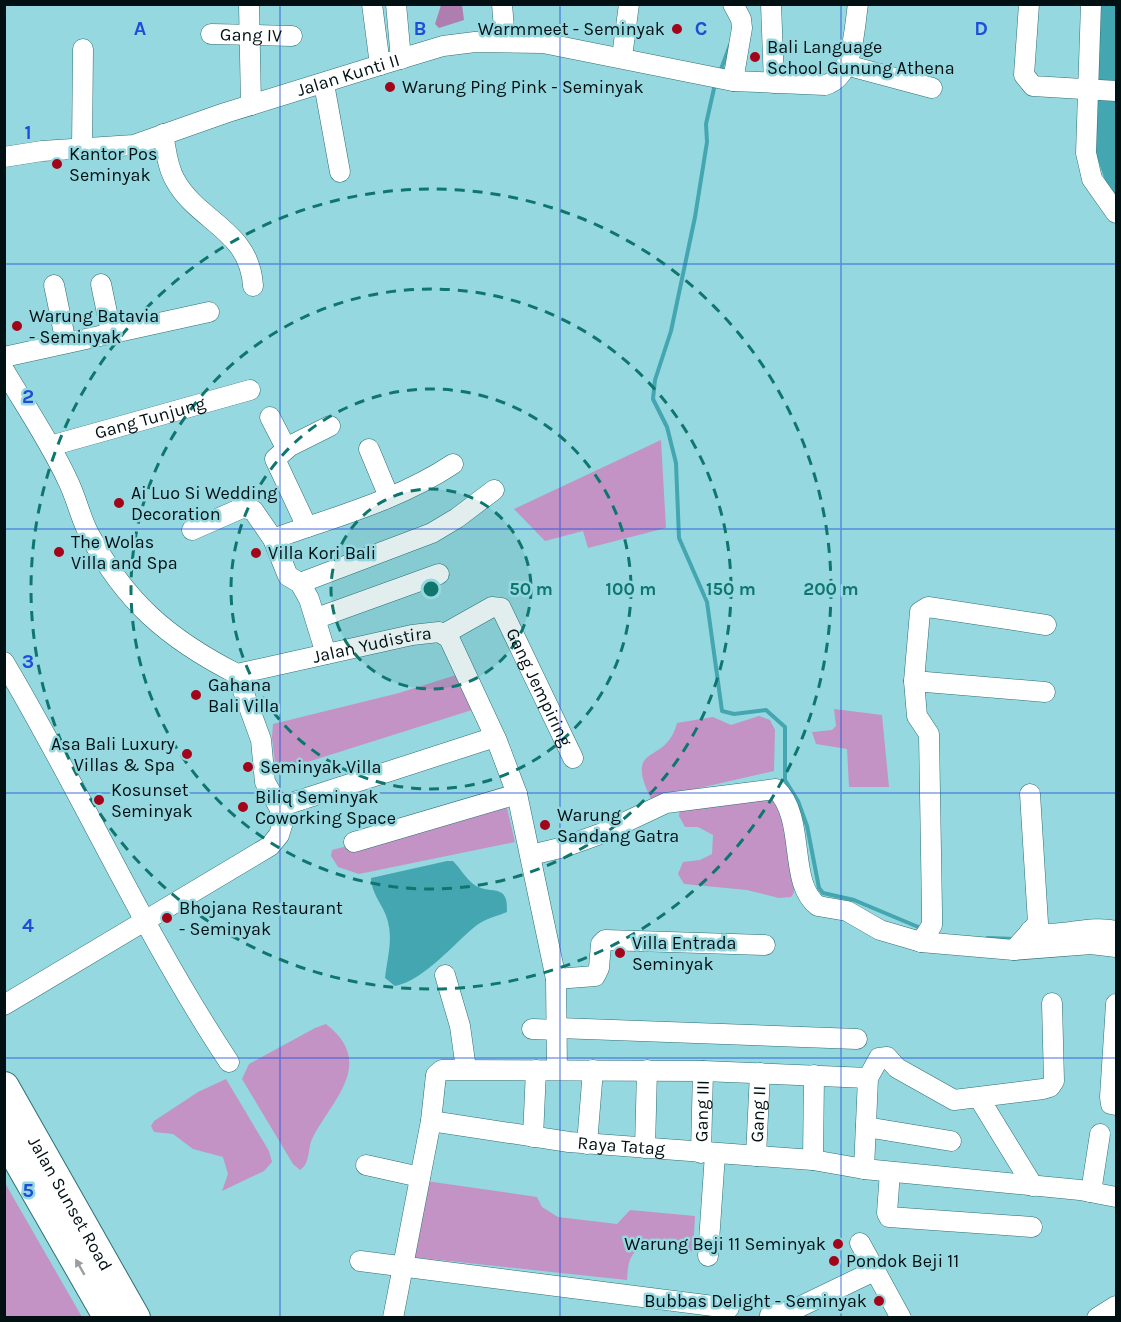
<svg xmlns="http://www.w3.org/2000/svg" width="1121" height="1322" font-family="Karla,sans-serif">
	<rect width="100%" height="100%" fill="#96d8e0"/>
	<g fill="#c293c4">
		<path d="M661,440L666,528L588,548L583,531L545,541L514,509Z"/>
		<path d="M456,675L472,710L276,772L272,737L273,724L399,693Z"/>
		<path d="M834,709L882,715L889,787H849L847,749L816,744L812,732L832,730L836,726Z"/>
		<path d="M759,716L770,720L775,730L774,771L651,799C623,741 666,767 677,723L713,717L731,725Z"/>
		<path d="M776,797C781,816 805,883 791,897L779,898L747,890L684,884L678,874L683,862L700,860L712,854L713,835L698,827H685L679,816L680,806Z"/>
		<path d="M506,804L515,842L359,874L338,867L331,856L332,850Z"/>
		<path d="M326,1024C376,1063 333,1099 313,1137C307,1148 311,1163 300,1170L293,1164L242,1079L249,1064L315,1028Z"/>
		<path d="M226,1079L269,1151L272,1162L264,1171L222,1191L228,1174L223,1157L193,1149L173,1134L154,1132L151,1126L154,1121L198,1092Z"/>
		<path d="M426,1181L537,1197L542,1207L558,1217L617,1224L630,1210L695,1216L693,1251L686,1252L641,1248C628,1254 628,1267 627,1280L411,1257Z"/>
		<path d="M5,1183L82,1317H5Z"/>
	</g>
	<path fill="#af7eb1" d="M441,5H462L464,20L439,28L435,24Z"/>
	<g fill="#44a6b1">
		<path d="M1097,5H1116V199L1106,183L1094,149Z"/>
		<path d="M447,861H453C460,868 465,877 472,883C488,897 509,880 507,912C497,916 485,919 477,925C454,943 425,980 395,986L385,978C387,959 393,941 388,922C385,907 371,894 371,878Z"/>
	</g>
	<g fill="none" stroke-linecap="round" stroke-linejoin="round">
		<g stroke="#44a6b1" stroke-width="4">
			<path d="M720,72L730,45"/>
			<path d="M715,84L706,124L707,142L695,217L671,331L655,380L653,399L667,427L676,463L679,538L707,602L722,711L734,714L766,710L785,727V780L798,801L807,826L819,888L823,893L854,900L923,929"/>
			<path d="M987,938L1015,939"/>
		</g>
		<defs>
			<g id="minor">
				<path d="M249,4L251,105"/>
				<path d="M372,4L380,65"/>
				<path d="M396,4L401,59"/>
				<path d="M502,4L505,41"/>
				<path d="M771,4L774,83"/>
				<path d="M1029,4L1024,75L1033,86L1116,91"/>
				<path d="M1091,4L1086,153L1092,179L1116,213"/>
				<path id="s1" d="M211,34L292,36"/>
				<path d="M622,57L629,4"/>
				<path d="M846,65L932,88"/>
				<path d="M733,81L742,28L741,19L733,4"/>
				<path d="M324,84L340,172"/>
				<path d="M163,134C166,149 167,166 175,180C198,222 250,230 253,286"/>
				<path d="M82,149L83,49"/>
				<path id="s2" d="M4,157L42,151L134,145L225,113L380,65L443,46L475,42L543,43L733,81L825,85C854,77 854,29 858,4"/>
				<path d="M101,284L111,332"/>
				<path d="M54,285L66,343"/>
				<path d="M4,357L209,312"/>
				<path id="s3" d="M4,370C26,407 50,442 68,481C76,497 80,516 88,532C124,601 168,639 237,674L412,635L439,632L449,638L497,741L517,794L556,979L557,1070"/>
				<path d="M270,417L286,448"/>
				<path id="s4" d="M50,446L250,390"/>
				<path d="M369,449L389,497"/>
				<path d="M307,527L275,459L290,446L330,426"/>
				<path d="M192,530L242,508L253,510L273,539L288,576L300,583L309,599L326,654"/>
				<path d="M273,539C334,517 399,500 453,464"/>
				<path d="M300,583L432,533L457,518L494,490"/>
				<path d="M317,618L439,574"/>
				<path id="s5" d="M444,634L492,607L501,608L573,758"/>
				<path d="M4,662C82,793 144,934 229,1062"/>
				<path d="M914,681L1045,692"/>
				<path d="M279,807L495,737"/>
				<path d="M354,842L517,794"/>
				<path d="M531,855L564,847L600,834L666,803L776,789C807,819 787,883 818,906L847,911L880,930L921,942L1014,950L1091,944L1116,947"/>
				<path d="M1030,931C1058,940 1087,924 1116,931"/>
				<path d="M921,942L932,925V911L929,734L917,716L914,681L920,612L928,607L1046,625"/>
				<path d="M1014,950L1038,923L1030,794"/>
				<path d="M445,975L460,1026L466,1069"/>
				<path d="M556,979L595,976L599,968L601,944L605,940L765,945"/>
				<path d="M1116,1004L1110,1097L1111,1104L1116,1105"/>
				<path d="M4,1005L270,846L279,835L283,822L279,807L265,782L261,740L237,674"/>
				<path d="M558,1028L857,1039"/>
				<path d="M532,1029L558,1030"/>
				<path d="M979,1098L1033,1186"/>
				<path id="s6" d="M431,1121L569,1142L813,1160L864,1169L1080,1190L1116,1197"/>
				<path d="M866,1127L951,1141"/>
				<path d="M533,1137L536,1070"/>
				<path d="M587,1144L593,1070"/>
				<path d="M645,1148L647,1070"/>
				<path id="s7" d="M701,1153L703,1071"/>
				<path id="s8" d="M756,1156L760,1073"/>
				<path d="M813,1160L814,1075"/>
				<path d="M366,1165L420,1177"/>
				<path d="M864,1169L868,1078L879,1058L887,1057L897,1068L954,1100L1043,1089L1050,1087L1054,1081L1052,1003"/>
				<path d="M890,1172L887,1213L889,1217L1032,1227"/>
				<path d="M1091,1192L1100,1134"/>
				<path d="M860,1243L901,1318"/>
				<path d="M708,1256L715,1154"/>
				<path d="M360,1261L729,1308"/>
				<path d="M770,1315L791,1311L874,1271"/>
				<path d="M393,1318L431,1121L436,1075L442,1070L703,1071L868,1078"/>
				<path d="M1097,1318L1116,1306"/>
			</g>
			<g id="highway">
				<path id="s9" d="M4,1087L135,1318"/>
				<path d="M4,1135L109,1318"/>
			</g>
		</defs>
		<use href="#minor" stroke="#2d6f76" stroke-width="21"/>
		<use href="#highway" stroke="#2d6f76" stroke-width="32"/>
		<use href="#minor" stroke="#fff" stroke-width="20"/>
		<use href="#highway" stroke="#fff" stroke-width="30"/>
	</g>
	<defs><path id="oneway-solid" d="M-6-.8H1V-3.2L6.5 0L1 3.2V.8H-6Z" transform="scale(1.5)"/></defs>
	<use fill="#999fa1" href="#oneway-solid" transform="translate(80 1267) rotate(-120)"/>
	<path fill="none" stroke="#1d4ed8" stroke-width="1.5" stroke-opacity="0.55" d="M280,4V1318M560,4V1318M841,4V1318M4,264H1116M4,529H1116M4,793H1116M4,1058H1116"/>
	<circle cx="431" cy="589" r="100" fill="#0f766e" fill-opacity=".12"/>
	<g fill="none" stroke="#0f766e" stroke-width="3" stroke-dasharray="10 8">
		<circle cx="431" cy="589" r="100"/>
		<circle cx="431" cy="589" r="200"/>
		<circle cx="431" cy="589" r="300"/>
		<circle cx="431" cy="589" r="400"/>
	</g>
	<g fill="#a20519" stroke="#96d8e0" stroke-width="2">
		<circle cx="677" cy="29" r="6"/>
		<circle cx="755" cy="57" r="6"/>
		<circle cx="390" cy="87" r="6"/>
		<circle cx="57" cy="164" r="6"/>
		<circle cx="17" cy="326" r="6"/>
		<circle cx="119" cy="503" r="6"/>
		<circle cx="59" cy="552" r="6"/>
		<circle cx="256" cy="553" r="6"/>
		<circle cx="196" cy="695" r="6"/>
		<circle cx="187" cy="754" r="6"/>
		<circle cx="248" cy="767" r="6"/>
		<circle cx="99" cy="800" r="6"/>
		<circle cx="243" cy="807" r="6"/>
		<circle cx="545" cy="825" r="6"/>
		<circle cx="167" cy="918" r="6"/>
		<circle cx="620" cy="953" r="6"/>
		<circle cx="838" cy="1244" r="6"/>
		<circle cx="834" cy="1261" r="6"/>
		<circle cx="879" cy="1301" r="6"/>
	</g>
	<g text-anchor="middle" stroke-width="5" stroke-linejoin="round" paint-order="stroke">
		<g font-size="18" fill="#001013" stroke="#96d8e0" text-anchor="start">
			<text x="665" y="35" text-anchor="end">Warmmeet - Seminyak</text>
			<text x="767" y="53">Bali Language<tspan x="767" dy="21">School Gunung Athena</tspan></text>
			<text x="402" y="93">Warung Ping Pink - Seminyak</text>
			<text x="69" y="160">Kantor Pos<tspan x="69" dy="21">Seminyak</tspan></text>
			<text x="29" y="322">Warung Batavia<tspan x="29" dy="21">- Seminyak</tspan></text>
			<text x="131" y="499">Ai Luo Si Wedding<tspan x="131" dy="21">Decoration</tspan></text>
			<text x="71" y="548">The Wolas<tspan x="71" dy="21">Villa and Spa</tspan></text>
			<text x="268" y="559">Villa Kori Bali</text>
			<text x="208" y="691">Gahana<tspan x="208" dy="21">Bali Villa</tspan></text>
			<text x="175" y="750" text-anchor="end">Asa Bali Luxury<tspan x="175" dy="21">Villas &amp; Spa</tspan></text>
			<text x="260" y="773">Seminyak Villa</text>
			<text x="111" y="796">Kosunset<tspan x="111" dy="21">Seminyak</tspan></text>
			<text x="255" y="803">Biliq Seminyak<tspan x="255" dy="21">Coworking Space</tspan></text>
			<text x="557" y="821">Warung<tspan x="557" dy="21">Sandang Gatra</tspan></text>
			<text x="179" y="914">Bhojana Restaurant<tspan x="179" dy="21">- Seminyak</tspan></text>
			<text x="632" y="949">Villa Entrada<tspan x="632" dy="21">Seminyak</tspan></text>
			<text x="826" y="1250" text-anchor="end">Warung Beji 11 Seminyak</text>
			<text x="846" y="1267">Pondok Beji 11</text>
			<text x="867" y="1307" text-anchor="end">Bubbas Delight - Seminyak</text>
		</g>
		<g font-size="18" fill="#001013" stroke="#96d8e0">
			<text dy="6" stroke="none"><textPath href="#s1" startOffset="40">Gang IV</textPath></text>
			<text dy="6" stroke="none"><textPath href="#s2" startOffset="356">Jalan Kunti II</textPath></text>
			<text dy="6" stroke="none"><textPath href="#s4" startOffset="104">Gang Tunjung</textPath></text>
			<text dy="6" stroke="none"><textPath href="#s3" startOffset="531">Jalan Yudistira</textPath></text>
			<text dy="6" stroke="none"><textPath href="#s5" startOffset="152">Gang Jempiring</textPath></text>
			<text dy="6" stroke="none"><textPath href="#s7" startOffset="42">Gang III</textPath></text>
			<text dy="6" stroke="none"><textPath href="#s8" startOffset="42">Gang II</textPath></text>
			<text dy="6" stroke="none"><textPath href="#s6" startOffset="192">Raya Tatag</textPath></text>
			<text dy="6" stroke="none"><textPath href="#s9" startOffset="134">Jalan Sunset Road</textPath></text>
		</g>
	</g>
	<g font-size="20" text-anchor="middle" font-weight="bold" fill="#1d4ed8" stroke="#96d8e0" stroke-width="5" stroke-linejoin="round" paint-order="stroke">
		<text x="140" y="35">A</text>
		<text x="420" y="35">B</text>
		<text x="701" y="35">C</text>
		<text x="981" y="35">D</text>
		<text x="28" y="139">1</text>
		<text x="28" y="403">2</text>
		<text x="28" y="668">3</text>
		<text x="28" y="932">4</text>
		<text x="28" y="1197">5</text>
	</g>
	<circle cx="431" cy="589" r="9" fill="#0f766e" stroke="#96d8e0" stroke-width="3"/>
	<g font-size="18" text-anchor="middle" font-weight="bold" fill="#0f766e" stroke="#96d8e0" stroke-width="5" stroke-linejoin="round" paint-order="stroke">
		<text x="531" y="595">50 m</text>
		<text x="631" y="595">100 m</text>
		<text x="731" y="595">150 m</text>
		<text x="831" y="595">200 m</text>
	</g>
	<rect width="1121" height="1322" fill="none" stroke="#001013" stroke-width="12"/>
</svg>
